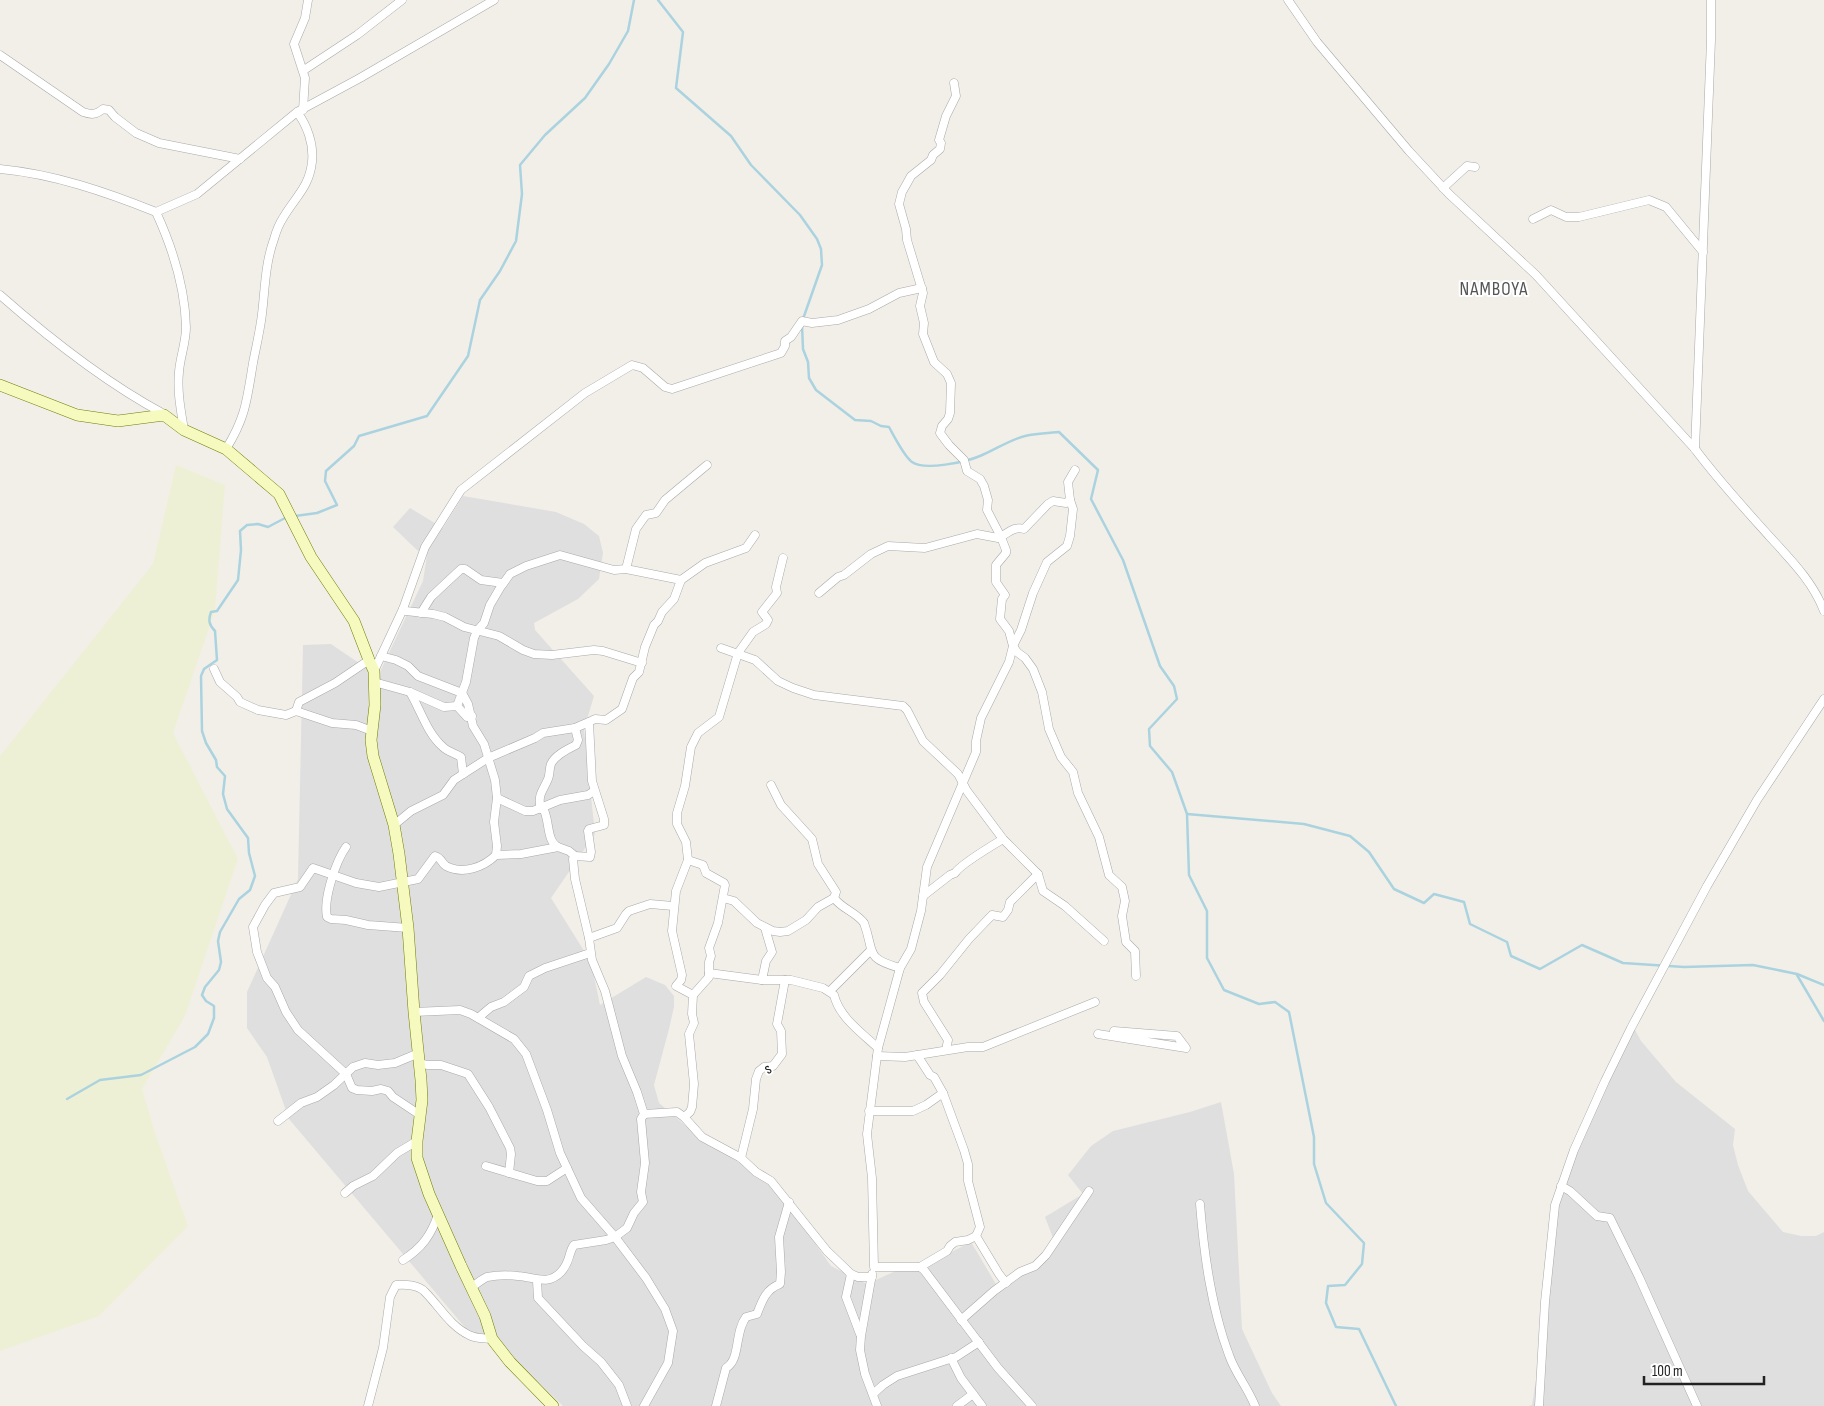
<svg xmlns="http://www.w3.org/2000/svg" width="1824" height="1406" font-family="'Sofia Sans Condensed',sans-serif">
	<rect width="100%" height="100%" fill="#f2efe9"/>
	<g fill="#e0dfdf">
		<path d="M463,496L556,512L584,524L599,536L603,553L599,579L578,599L534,623L535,630L594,696L584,729L595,834L551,898L591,962L600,1005L646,977L665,985L674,996V1007L669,1029L654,1085L659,1103L700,1138L773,1184L831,1266L867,1284L900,1269H918L971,1242L1000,1291L1056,1246L1045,1217L1083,1194L1068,1175L1091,1146L1113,1131L1190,1112L1221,1102L1234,1174L1242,1329L1272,1393L1281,1406H563L496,1340L468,1331L289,1119L267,1057L247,1028V992L298,879L303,645L331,644L378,676L423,581L427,555L417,550L393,527L410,508L443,528Z"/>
		<path d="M1634,1028L1641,1041L1676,1082L1735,1129L1733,1145L1738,1165L1748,1191L1783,1232L1801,1236H1816L1824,1232V1406H1528L1532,1405L1542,1341L1547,1327L1554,1232L1557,1206L1576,1151Z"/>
	</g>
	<path fill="#eef0d5" d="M176,465L225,485L215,611L173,733L238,859L185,1016L142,1089L155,1133L188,1226L99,1316L0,1351V756L153,564Z"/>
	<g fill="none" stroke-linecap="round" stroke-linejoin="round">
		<g stroke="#aad3df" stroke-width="2.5">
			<path d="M658,0L683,32L676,88L731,136L751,165L800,215L817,239L821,249L822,265L803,319"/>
			<path d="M802,325L803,349L808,362L809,378L816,390L855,420L871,421L881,426L889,427C894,436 904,456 912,462C924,471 966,462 980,456C995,450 1009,440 1025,436C1036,433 1048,433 1059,432L1098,470L1091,499L1123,560L1160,666L1174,686L1177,699L1149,729L1150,746L1172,772L1187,814L1189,875L1207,911V958L1224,990L1259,1004L1275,1002L1289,1012L1314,1137V1164L1326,1203L1364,1243L1362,1264L1345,1285L1328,1286L1326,1303L1336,1327L1359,1329L1396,1406"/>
			<path d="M295,516L317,513L337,505L325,481L326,471L354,446L359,436L427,416L468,356L480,300L500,271L516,241L522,194L520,165L545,135L585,98L609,64L628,31L634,0"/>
			<path d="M1187,814L1304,824L1350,836L1369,852L1394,889L1424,903L1434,894L1464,902L1470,924L1507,942L1511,956L1540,969L1582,945L1623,963L1684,967L1753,965L1797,974L1824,985"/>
			<path d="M1797,975L1824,1021"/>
			<path d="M67,1099L100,1080L141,1075L195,1047L208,1034L214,1018V1006L206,1001L202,995L205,987L219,970L221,962L218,941L220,932L239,899L250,890L255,876L249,853L248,838L227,809L223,794L225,776L217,767L216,760L206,743L202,731L201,676L204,669L217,660L215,631C209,625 208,620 211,612L217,611L238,580L241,550L240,531L247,525L258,524L268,527L287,517"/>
		</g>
		<defs>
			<g id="street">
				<path d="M1288,0L1317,42L1409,151L1449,194L1536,275L1695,449C1718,480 1744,508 1770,537C1791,560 1813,582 1824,611"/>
				<path d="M0,55L83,112C92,115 95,115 103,109L109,110L115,117L136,133L159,143L240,159"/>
				<path d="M304,70L357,35L402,0"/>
				<path d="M954,83L956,96L946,116L939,140L941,143L940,149L933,155L931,160L911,176L906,185L902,192L899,204L906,229L907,240L923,293L920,306L924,323L923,334L934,362L947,374L951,383L950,413L948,419L942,426L940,433L949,445L964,460L967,471L980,479L984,486L988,500L987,510L1001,537L1006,550V553L996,565V582L1005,595L1002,599L1000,619L1009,631L1013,646L1017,652L1025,658L1033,669L1042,692L1049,729L1061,757L1073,772L1078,793L1099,837L1109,875L1122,887L1125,901L1122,916L1126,942L1135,951L1136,976"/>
				<path d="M303,110L305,78L294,44L305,18L308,0"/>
				<path d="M0,169C54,174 106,192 156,212C173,249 185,286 186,327C186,343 180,357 179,372C177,392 181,411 184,430"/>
				<path d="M1443,188L1467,166L1475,167"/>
				<path d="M156,212L197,194L297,112L360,78L494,0"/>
				<path d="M1533,219L1551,210L1566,217H1579L1649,200L1666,207L1703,252"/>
				<path d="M0,295C50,339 106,383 164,414"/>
				<path d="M226,449C246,417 247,399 253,363C256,347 260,331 262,314C265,289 265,264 274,239C276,232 279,224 283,218C295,197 309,188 312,162C314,144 307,125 297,112"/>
				<path d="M1695,449L1711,40V0"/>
				<path d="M626,569L636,529L646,515L656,513L665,500L707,465"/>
				<path d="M819,593L838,577L844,575L871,554L888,546L925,548L977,534L998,538C1008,534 1012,526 1024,529L1048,504L1053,501L1066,503L1070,500"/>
				<path d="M403,609L406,611L433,614L445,617L464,627L499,636L523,650L534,654L552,655L594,650L603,651L642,663"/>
				<path d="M421,613L431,597L461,569H465L481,580L503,583"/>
				<path d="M721,648L755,660L778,681L793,688L814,695L903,706L907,710L923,741L958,774L967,791L1003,839L1038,874L1043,891L1065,906L1104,941"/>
				<path d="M381,656L396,660L408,666L418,676L462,693L468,704L473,726L484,744L495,780L497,798L494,822L497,846L496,855"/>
				<path d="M214,669L220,682L237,697L240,702L258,710L286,715L296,711L332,723L356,725L372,731"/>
				<path d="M374,671L403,609L425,547L461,490L585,393L632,365L643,368L665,387L672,389L781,353L785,346V341L791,337L802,321L812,323L838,320L869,309L899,293L922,288"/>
				<path d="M374,682L410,692L444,707L457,706L467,717L472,716"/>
				<path d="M410,692C421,711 427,733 443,747C448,752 455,753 461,757L463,774"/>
				<path d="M457,706L466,682L474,638L477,631L484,623L490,605L500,588L510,574L526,566L560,555L614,570L626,569L681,580"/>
				<path d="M296,711L299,702L335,683L369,660"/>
				<path d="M497,798L525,811H533L560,800L588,795L594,791"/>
				<path d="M543,808C550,820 546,841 558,847"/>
				<path d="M541,809C537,795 543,791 548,779C550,775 549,769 551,764C555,755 568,749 576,745L578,740L575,728"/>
				<path d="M394,825L411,811L443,795L454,780L488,758L535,738L543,733L575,728L589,722"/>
				<path d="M346,847C336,861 323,899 327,917L331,919L346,920L368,925L408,928"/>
				<path d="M688,860L703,865L706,873L724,883L725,885L718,923L709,948L711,956L709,962V977L693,995"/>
				<path d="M923,896L950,875L955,873C960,865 993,845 1003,839"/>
				<path d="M723,898L734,901L757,923L773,931L780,932L788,931L806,920L818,907L834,898L836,892L818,864L812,839L781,805L771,785"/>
				<path d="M834,898C842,909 856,912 864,923C875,953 864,958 900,968"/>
				<path d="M589,938L617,928L626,914L629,911L650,904L673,906"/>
				<path d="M709,973L762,980H791L823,988L834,995C839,1017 862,1033 878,1048"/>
				<path d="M762,980L766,961L772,952L765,928"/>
				<path d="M830,991L871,950"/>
				<path d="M414,1012L460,1010L471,1014L514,1039L526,1054L547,1110L560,1153L581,1198L615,1237L646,1278L665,1309L673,1331L668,1363L644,1406"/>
				<path d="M478,1018L491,1007L504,1002L524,987L529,976L545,968L590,953"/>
				<path d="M1098,1034L1186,1048L1177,1036L1114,1031"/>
				<path d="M946,1050L948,1040L924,1002L922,993L940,975L969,939L992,915L1003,917L1008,910L1010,902L1038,874"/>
				<path d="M917,1055L930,1075L934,1077L943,1093L964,1150L968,1164V1181L980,1227L976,1236L999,1274L1006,1283"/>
				<path d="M877,1056L905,1057L968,1047H983L1095,1002"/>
				<path d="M420,1063L427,1065H441L468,1074L489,1107L510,1148L511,1154L509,1173"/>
				<path d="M869,1111H913L926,1105L943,1093"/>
				<path d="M644,1114L677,1112L684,1117L702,1137L741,1158L756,1172L771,1181L827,1251L851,1274L858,1277H872"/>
				<path d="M420,1115L393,1097L388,1091L381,1089L372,1091L357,1090L352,1088L346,1074L298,1030L286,1012L275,987L267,978L257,952L253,927L265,905L274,893L300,887L313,868L356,883L379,887L418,879L435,856C442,858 441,863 446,866C463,875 484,867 496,855L521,854L558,847L569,851L575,856"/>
				<path d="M684,1117L690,1112L692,1107L694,1084L689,1034L694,1023L692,1014L693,995L676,986L681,980L682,975L672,931L676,891L688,860L686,842L677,824V813L685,786L691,747L698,733L719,717L738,653L753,632L766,624L768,620L762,612L777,593L776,587L783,558"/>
				<path d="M278,1121L301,1103L317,1097L334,1085L353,1067L365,1063L378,1065L395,1063L419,1053"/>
				<path d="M741,1158L753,1109L756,1079L759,1071L764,1067L773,1066L782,1054L781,1031L777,1024L785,980"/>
				<path d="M486,1166L537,1181H547L567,1168"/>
				<path d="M1561,1186L1570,1191L1597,1216L1610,1218L1639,1277L1697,1406"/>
				<path d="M345,1193L353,1186L373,1176L397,1153L417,1141"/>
				<path d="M1200,1204C1204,1255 1211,1307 1229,1355C1235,1373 1248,1388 1255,1406"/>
				<path d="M976,1236L968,1240L955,1242L950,1246L947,1251L920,1267H874L872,1178L867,1134L878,1048L900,968L911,949L921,911L927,867L976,752V741L981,718L1009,662L1013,646L1021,630L1033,593L1047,562L1067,546L1070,536L1073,509L1070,500L1068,482L1075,470"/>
				<path d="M403,1260C422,1248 431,1235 438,1215"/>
				<path d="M920,1267L924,1270L998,1368L1032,1406"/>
				<path d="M851,1274L846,1297L860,1334"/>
				<path d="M872,1274L861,1336L860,1350L865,1374L877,1406"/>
				<path d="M537,1281L538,1298L583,1346L601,1362L619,1385L627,1406"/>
				<path d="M471,1288C476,1284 482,1279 487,1277C497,1275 508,1275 518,1276C534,1277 548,1286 561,1272C571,1261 568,1253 574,1245L606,1240L615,1237L627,1228L634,1213L643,1202L641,1192L645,1163L641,1119L644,1114L637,1092L622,1056L605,991L592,960L589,938L575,879L573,859L575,856L590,857L591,852L588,831L589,829L604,825V819L592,781L589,722L595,719L606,720L622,709L633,678L639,672L645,647L654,625L658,621L662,612L674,599L681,580L705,563L746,548L755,535"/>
				<path d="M961,1320L994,1291L1020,1272L1035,1266L1046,1255L1089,1191"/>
				<path d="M951,1358L961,1378L973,1394L957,1406"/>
				<path d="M873,1394L883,1385L897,1376L956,1357L979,1342"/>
				<path d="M973,1394L982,1406"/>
				<path d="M368,1406L383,1348L390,1297L396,1285C405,1284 419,1285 425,1292C440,1307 450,1326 469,1335C476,1339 485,1338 492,1339"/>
				<path d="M716,1406L726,1368C741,1359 734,1333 746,1317L757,1314C762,1301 766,1289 780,1284L781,1272L779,1237L789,1202"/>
				<path d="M1539,1406L1545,1302L1555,1205L1574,1150L1605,1081L1631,1028L1707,886L1757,800L1824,699"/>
			</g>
			<path id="secondary" d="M0,385L77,415L118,421L164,415L184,430L226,449L279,494L311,557L354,621L369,660L374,671L375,705L371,740L373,756L394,825L399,854L408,928L414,1012L421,1080L422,1100L417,1141V1158L429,1194L461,1266L485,1316L492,1339L510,1362L553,1406"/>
		</defs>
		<use href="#street" stroke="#a9a9a9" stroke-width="9"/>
		<use href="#secondary" stroke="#707d05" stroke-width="12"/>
		<use href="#street" stroke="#fff" stroke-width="8"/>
		<use href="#secondary" stroke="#f7fabf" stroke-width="11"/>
	</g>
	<g text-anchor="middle" stroke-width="4" stroke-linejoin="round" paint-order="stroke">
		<g font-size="16" fill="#222" stroke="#fff">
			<text transform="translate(767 1068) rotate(-31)" y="6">s</text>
		</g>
		<g font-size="19" letter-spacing="1" fill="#555" stroke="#fff">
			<text x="1494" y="295">NAMBOYA</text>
		</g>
	</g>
	<path d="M1644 1376v8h120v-8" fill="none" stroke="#222222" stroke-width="2.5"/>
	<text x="1652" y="1376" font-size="15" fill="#222222" stroke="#ffffff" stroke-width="4" paint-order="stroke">100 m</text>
</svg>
